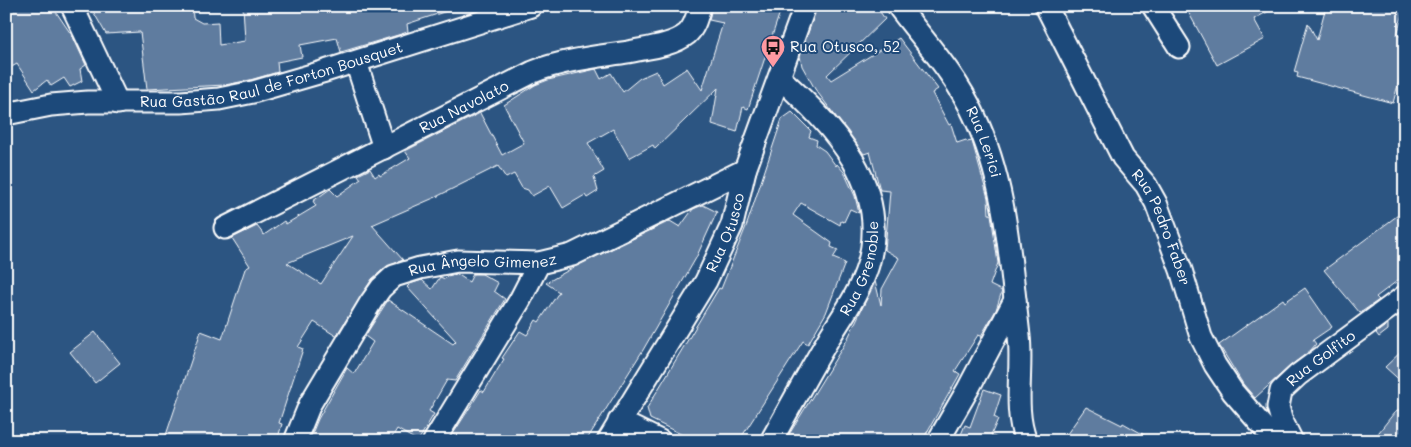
<svg xmlns="http://www.w3.org/2000/svg" width="1411" height="447" font-family="Mali,sans-serif">
	<rect width="100%" height="100%" fill="#2c5582"/>
	<filter id="ink" filterUnits="userSpaceOnUse"><feTurbulence type="fractalNoise" baseFrequency=".02" numOctaves="2"/><feDisplacementMap in="SourceGraphic" scale="10" xChannelSelector="R" yChannelSelector="G"/><feConvolveMatrix kernelMatrix="1 2 1 2 8 2 1 2 1" color-interpolation-filters="sRGB"/></filter>
	<g filter="url(#ink)">
		<g fill="#5e7c9f" stroke="#fff" fill-rule="evenodd">
			<path d="M6,6H52L73,37L86,65L80,69L82,81L70,87L64,78L51,86L47,80L34,90L17,64L6,70Z"/>
			<path d="M90,6H192L193,18L202,23L218,22L219,45L245,41L243,6H452L453,9L407,24L408,32L341,52L337,38L300,45L302,57L277,62L278,72L250,80L225,85L147,89L140,32L106,34Z"/>
			<path d="M712,6H782L748,109L743,107L737,132L712,124L718,88L655,149L653,145L629,158L613,129L588,143L604,171L594,177L598,191L587,198L585,195L563,208L550,186L532,196L528,190L522,188L514,174L506,178L498,166L436,197L372,225L403,260L386,267L372,279L336,336L314,322L298,347L303,349L279,423L282,424L277,441H164L201,331L222,339L245,269L250,266L232,238L257,226L264,235L284,221L286,224L316,206L313,201L330,189L337,196L361,179L358,175L370,169L375,177L379,174L380,176L410,158L405,151L480,113L502,155L524,143L504,105L535,85L548,80L596,69L601,79L611,73L623,92L640,78L656,71L663,84L687,68L702,90L723,23L709,20ZM353,236L321,284L287,263Z"/>
			<path d="M817,6H876L885,19L827,75L831,80L899,38L938,89L932,93L949,125L951,124L957,143L966,140L967,142L972,141L988,198L989,214H991L998,263L990,285L1002,291L996,310L981,336L978,335L955,371L960,374L922,441H785L847,340L875,281L881,305L882,289L899,258L885,250L890,191L880,190L870,152L864,154L815,89L802,66L800,56Z"/>
			<path d="M1185,6H1278L1254,19L1265,39L1217,65Z"/>
			<path d="M1326,6H1405L1397,35L1405,38V59L1393,103L1297,77L1298,73L1294,72L1308,23L1317,40Z"/>
			<path d="M792,112L811,131L809,137L817,140L816,145L825,151L836,166L837,164L844,172L855,196L859,213L850,209L844,222L841,221L840,225L801,203L793,215L832,243L831,247L838,250L833,258L845,263L826,313L808,344L803,341L739,441H695L650,419L647,408L719,288L721,289L747,224L782,119Z"/>
			<path d="M703,205L717,212L696,258L643,350L586,441H464L453,434L481,390L484,392L504,359L502,358L520,331L527,335L536,320L539,322L559,292L546,283L574,267L670,221L680,227L693,209Z"/>
			<path d="M1405,210V275L1376,297L1379,300L1360,313L1324,270Z"/>
			<path d="M457,274L469,282L473,274H482L498,283L494,291L505,299L455,381L447,380L429,411L434,414L418,441L397,429L390,441H309L318,419L347,368L354,374L373,342L365,336L388,300L453,344L456,341L407,287L410,284L422,280L432,289L440,277L445,279L447,276Z"/>
			<path d="M1305,288L1332,327L1313,340L1316,344L1310,351L1290,366L1255,398L1243,384L1219,345L1283,299L1285,302Z"/>
			<path d="M1388,324V330L1379,337L1376,333Z"/>
			<path d="M95,332L120,363L95,383L70,352Z"/>
			<path d="M1405,348V385L1385,367Z"/>
			<path d="M984,389L1001,395L994,417L998,419L991,435L1003,441H965L960,437L965,425L970,427Z"/>
			<path d="M1086,407L1122,425L1123,423L1155,441H1062Z"/>
			<path d="M1405,407V441H1372L1394,413Z"/>
		</g>
		<g fill="none" stroke-linecap="round" stroke-linejoin="round">
			<defs>
				<g id="minor">
					<path d="M72,6L118,103"/>
					<path id="s1" d="M898,6C924,41 956,75 974,115C1007,184 1010,261 1019,336C1023,370 1013,409 1026,441"/>
					<path id="s2" d="M1046,6L1123,158L1146,185L1156,203L1181,270L1201,337L1215,365L1233,392L1265,429L1282,441"/>
					<path d="M1153,6L1179,47"/>
					<path d="M356,62L384,148"/>
					<path id="s3" d="M6,114L51,105L88,102H181L219,99L253,92L322,72L531,6"/>
					<path id="s4" d="M225,228L533,72C563,60 596,57 628,52C646,48 672,46 687,34C695,27 697,16 700,6"/>
					<path d="M619,421L660,441"/>
					<path id="s5" d="M295,441L310,404L371,302L381,288L394,276L420,268L458,261L539,263L572,255L745,170"/>
					<path d="M434,441L520,300L539,263"/>
					<path id="s6" d="M608,441L706,281L732,225L745,170L805,6"/>
					<path id="s7" d="M771,441C790,407 809,372 829,338C843,315 860,292 868,265C891,186 834,127 780,78"/>
					<path d="M938,441L968,389L1015,300"/>
					<path id="s8" d="M1292,441L1282,421L1278,407L1281,391L1298,375L1405,296"/>
				</g>
			</defs>
			<use href="#minor" stroke="#fff" stroke-width="25"/>
			<use href="#minor" stroke="#1f4a7a" stroke-width="21"/>
		</g>
	</g>
	<defs>
		<symbol id="bus-pin" viewBox="-11 -11 22 30"><path d="M0 17L-7.5 6A9.5 9.5 0 1 1 7.5 6Z" fill="#ff9aa2" stroke="#1f4a7a"/><path d="M-5-6H5V4H4V6H2V4H-2V6H-4V4H-5ZM-3.5-4V0h7V-4ZM-3.5 1.2v1.5H-2V1.2ZM2 1.2v1.5H3.5V1.2Z" fill="#111"/></symbol>
	</defs>
	<g fill-rule="evenodd">
		<use href="#bus-pin" x="759" y="33" width="28" height="38"/>
	</g>
	<g text-anchor="middle" stroke-width="4" stroke-linejoin="round" paint-order="stroke">
		<g font-size="15" fill="#fff" stroke="#1f4a7a" text-anchor="start">
			<text x="790" y="52">Rua Otusco, 52</text>
		</g>
		<g font-size="15" fill="#fff" stroke="#1f4a7a">
			<text dy="5" stroke="none"><textPath href="#s3" startOffset="270">Rua Gastão Raul de Forton Bousquet</textPath></text>
			<text dy="5" stroke="none"><textPath href="#s4" startOffset="268">Rua Navolato</textPath></text>
			<text dy="5" stroke="none"><textPath href="#s1" startOffset="162">Rua Lerici</textPath></text>
			<text dy="5" stroke="none"><textPath href="#s2" startOffset="251">Rua Pedro Faber</textPath></text>
			<text dy="5" stroke="none"><textPath href="#s6" startOffset="240">Rua Otusco</textPath></text>
			<text dy="5" stroke="none"><textPath href="#s5" startOffset="284">Rua Ângelo Gimenez</textPath></text>
			<text dy="5" stroke="none"><textPath href="#s7" startOffset="196">Rua Grenoble</textPath></text>
			<text dy="5" stroke="none"><textPath href="#s8" startOffset="105">Rua Golfito</textPath></text>
		</g>
	</g>
	<rect width="1411" height="447" fill="none" stroke="#1f4a7a" stroke-width="25"/>
	<rect x="12" y="12" width="1386" height="422" fill="none" stroke="#fff" stroke-width="2" filter="url(#ink)"/>
</svg>
